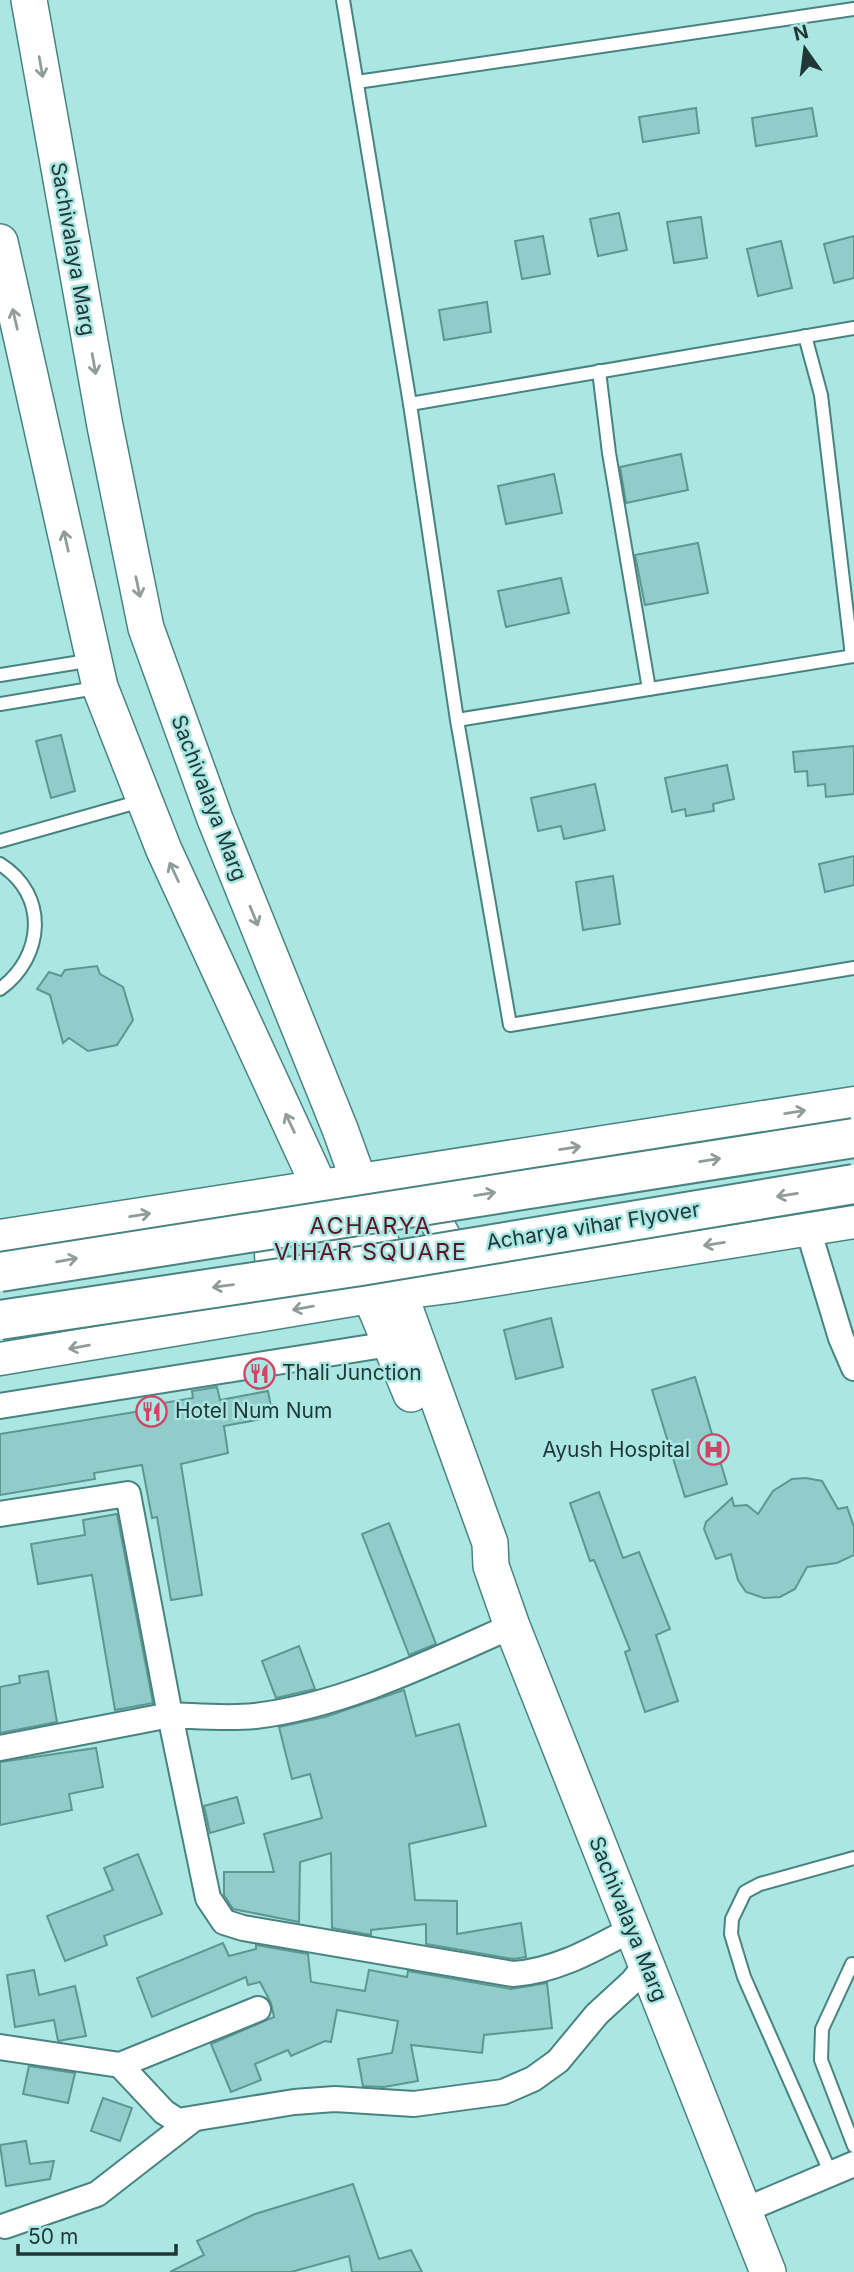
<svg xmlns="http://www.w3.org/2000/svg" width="854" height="2272" font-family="Inter,sans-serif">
	<rect width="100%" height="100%" fill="#aae7e3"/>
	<g fill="#90ccc9" stroke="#5c9794" stroke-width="2">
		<path d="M696,108L699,133L643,142L639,117Z"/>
		<path d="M812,108L817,136L756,146L752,118Z"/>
		<path d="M619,213L627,250L598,256L590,219Z"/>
		<path d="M701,217L707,258L674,263L667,222Z"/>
		<path d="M543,236L550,274L522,279L515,241Z"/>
		<path d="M854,236V278L834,283L824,244Z"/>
		<path d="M781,241L792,288L758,296L747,249Z"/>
		<path d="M487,302L491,332L444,340L439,310Z"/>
		<path d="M681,454L688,490L626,503L620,467Z"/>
		<path d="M554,474L562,513L506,524L498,486Z"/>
		<path d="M698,543L708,593L645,605L635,555Z"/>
		<path d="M561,578L569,613L506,627L498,591Z"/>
		<path d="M61,735L75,791L51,798L36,741Z"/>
		<path d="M854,746V794L826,797L825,784L808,786L807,771L795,772L793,752Z"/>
		<path d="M727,765L734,799L713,804L714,811L686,816L685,809L672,812L665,778Z"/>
		<path d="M595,784L605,830L564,839L561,826L538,831L531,798Z"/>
		<path d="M854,856V885L825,892L819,864Z"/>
		<path d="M613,876L620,924L583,930L576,882Z"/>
		<path d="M97,966L100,974L123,987L133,1020L117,1045L88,1051L69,1038L63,1043L50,995L37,989L49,972L61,976L65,970Z"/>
		<path d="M551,1318L563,1367L516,1379L504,1330Z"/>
		<path d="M695,1377L727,1484L685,1497L652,1390Z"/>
		<path d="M217,1387L220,1400L268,1391L273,1417L224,1426L228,1453L181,1464L202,1595L171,1600L157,1517L152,1518L142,1465L94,1473L95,1479L0,1495V1434L141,1411L140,1407L193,1398L192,1391Z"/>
		<path d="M806,1478L822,1481L838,1509L847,1507L854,1527V1555L837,1563L807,1567L795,1589L780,1597L764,1598L746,1592L738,1580L731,1554L716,1559L704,1529L706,1522L732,1498L734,1506L747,1505L758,1514L773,1491L792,1479Z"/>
		<path d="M599,1492L623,1558L639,1552L670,1629L656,1635L678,1701L645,1712L625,1652L630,1650L594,1560L590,1561L570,1503Z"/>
		<path d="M117,1514L153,1703L115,1710L92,1575L38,1584L31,1544L85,1535L83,1520Z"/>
		<path d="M389,1523L436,1644L409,1655L362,1534Z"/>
		<path d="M299,1646L315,1689L276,1698L262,1661Z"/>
		<path d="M48,1671L57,1722L0,1733V1687L20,1683L19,1676Z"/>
		<path d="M404,1690L416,1736L459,1724L486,1826L409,1844L415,1900L457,1901V1934L521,1923L526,1957L513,1959L426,1944V1924L371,1930V1935L332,1928L331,1853L300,1862L299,1922L233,1909L224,1895V1872H274L264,1834L322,1818L310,1774L292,1779L279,1727L325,1717Z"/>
		<path d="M96,1748L103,1787L69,1794L72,1810L0,1825V1762Z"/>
		<path d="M237,1797L244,1823L210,1833L204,1806Z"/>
		<path d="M138,1854L162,1914L104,1936L107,1945L65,1961L47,1916L113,1890L104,1868Z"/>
		<path d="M223,1943L229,1956L256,1949V1945L308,1954L311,1982L365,1991L369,1970L407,1977L408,1971L511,1989L547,1983L552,2028L484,2035L482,2053L411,2045L418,2081L384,2087L363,2086L358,2059L392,2053L398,2021L337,2010L331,2042L325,2041L291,2056L288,2050L255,2064L261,2080L231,2092L211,2044L274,2017L271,2003L260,1982L248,1985L246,1977L152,2017L137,1978Z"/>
		<path d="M34,1970L39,1995L75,1986L86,2036L58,2041L54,2020L15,2027L7,1975Z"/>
		<path d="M29,2066L75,2073L68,2103L23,2094Z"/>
		<path d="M103,2098L132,2108L120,2141L91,2131Z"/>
		<path d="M26,2141L30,2164L54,2161L50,2179L6,2186L0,2145Z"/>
		<path d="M353,2184L379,2259L411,2250L422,2272H352L349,2256L291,2272H170L204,2255L197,2241L255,2214Z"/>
	</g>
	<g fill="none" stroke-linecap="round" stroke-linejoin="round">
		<defs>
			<g id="service">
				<path d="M343,0L410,404L457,720L510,1025L854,968"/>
				<path d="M357,82L854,9"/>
				<path d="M805,336L821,395L852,656"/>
				<path d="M599,371L609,453L649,689"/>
				<path d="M410,404L854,328"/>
				<path d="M0,675L93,660"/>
				<path d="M0,704L96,688"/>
				<path d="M457,720L854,656"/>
				<path d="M0,841L141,801"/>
				<path d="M0,864C49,895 44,957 0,989"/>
				<path d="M852,1964L822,2029L821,2060L854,2146"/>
				<path d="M831,2174L744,1977L731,1934L732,1919L745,1892L760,1884L854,1858"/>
			</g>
			<g id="minor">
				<path d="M808,1229L841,1338L854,1368"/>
				<path d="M0,1406L390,1344"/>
				<path d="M0,1514L128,1494L170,1715L0,1748"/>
				<path d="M512,1626C433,1661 342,1706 255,1716C227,1719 198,1716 170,1715L208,1898L224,1922L243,1928L513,1974C557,1971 594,1949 632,1929"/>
				<path d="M0,2047L120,2065L258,2009"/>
				<path d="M120,2065L164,2112L178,2121L294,2102L335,2099L414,2104L503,2092L533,2079L558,2061L597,2014L633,1981L648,1962"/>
				<path d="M745,2210L854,2164"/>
				<path d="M5,2226L97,2194L191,2121"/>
			</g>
			<g id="tertiary">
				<path d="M416,1185L462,1269"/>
				<path d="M263,1206C270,1234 276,1273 266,1300"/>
				<path d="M0,1236L854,1103"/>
				<path d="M0,1359L370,1297L449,1287L854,1222"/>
			</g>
			<g id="secondary">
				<path d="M29,0L105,426L146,628L215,819L340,1129L490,1543L491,1566L512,1626L768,2272"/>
				<path d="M0,242L100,687L164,850L378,1314L411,1394"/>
			</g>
		</defs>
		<use href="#service" stroke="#488380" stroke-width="16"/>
		<use href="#minor" stroke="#488380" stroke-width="28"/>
		<use href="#tertiary" stroke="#488380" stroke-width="35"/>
		<use href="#secondary" stroke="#488380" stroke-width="38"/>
		<use href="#service" stroke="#fff" stroke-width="12"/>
		<use href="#minor" stroke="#fff" stroke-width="24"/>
		<use href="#tertiary" stroke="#fff" stroke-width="32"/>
		<use href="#secondary" stroke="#fff" stroke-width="35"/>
		<defs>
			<g id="trunk-bridge">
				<path d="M0,1272L854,1138"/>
				<path d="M0,1320L361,1266L854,1184"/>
			</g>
		</defs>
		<use href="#trunk-bridge" stroke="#488380" stroke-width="42" stroke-linecap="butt"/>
		<use href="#trunk-bridge" stroke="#fff" stroke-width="38"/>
	</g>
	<defs><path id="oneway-shaft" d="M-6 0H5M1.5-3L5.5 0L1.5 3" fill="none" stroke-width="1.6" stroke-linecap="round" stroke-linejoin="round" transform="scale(1.75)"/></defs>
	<g stroke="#8f9c9a">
		<use href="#oneway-shaft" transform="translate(41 67) rotate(80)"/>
		<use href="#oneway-shaft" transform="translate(15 319) rotate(-103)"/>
		<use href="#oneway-shaft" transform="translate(94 364) rotate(80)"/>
		<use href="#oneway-shaft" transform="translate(66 541) rotate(-103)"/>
		<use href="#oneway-shaft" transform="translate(138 587) rotate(78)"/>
		<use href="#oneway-shaft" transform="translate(174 872) rotate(-115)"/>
		<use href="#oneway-shaft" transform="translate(254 916) rotate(68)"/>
		<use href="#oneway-shaft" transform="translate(795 1112) rotate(-9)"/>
		<use href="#oneway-shaft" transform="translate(290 1123) rotate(-115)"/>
		<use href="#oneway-shaft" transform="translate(570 1148) rotate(-9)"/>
		<use href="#oneway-shaft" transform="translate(710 1160) rotate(-9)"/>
		<use href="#oneway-shaft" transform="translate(485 1194) rotate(-9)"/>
		<use href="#oneway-shaft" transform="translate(787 1195) rotate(171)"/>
		<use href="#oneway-shaft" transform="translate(140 1215) rotate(-9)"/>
		<use href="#oneway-shaft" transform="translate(714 1244) rotate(171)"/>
		<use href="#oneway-shaft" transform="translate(67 1260) rotate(-10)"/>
		<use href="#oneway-shaft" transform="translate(223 1286) rotate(172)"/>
		<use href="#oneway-shaft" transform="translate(303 1308) rotate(170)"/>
		<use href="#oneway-shaft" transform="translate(79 1347) rotate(170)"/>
	</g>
	<defs>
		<symbol id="restaurant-ring" viewBox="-11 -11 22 22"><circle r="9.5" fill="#aae7e3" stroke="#d34363" stroke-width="1.5"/><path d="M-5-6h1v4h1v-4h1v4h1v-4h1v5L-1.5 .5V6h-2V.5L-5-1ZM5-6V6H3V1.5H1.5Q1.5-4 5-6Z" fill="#d34363"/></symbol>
		<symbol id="hospital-ring" viewBox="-11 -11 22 22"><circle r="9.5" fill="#aae7e3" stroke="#d34363" stroke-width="1.5"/><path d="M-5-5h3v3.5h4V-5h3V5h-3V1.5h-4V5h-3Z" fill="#d34363"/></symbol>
	</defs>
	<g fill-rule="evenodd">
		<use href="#restaurant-ring" x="242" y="1356" width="35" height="35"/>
		<use href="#restaurant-ring" x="134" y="1394" width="35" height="35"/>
		<use href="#hospital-ring" x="696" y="1432" width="35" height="35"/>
	</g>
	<g text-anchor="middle" stroke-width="5" stroke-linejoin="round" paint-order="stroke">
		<g font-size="21" fill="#1f3836" stroke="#aae7e3">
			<text transform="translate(73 249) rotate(80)" y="7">Sachivalaya Marg</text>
			<text transform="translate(209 798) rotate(69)" y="7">Sachivalaya Marg</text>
			<text transform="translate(593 1226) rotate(-9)" y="7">Acharya vihar Flyover</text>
			<text transform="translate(628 1919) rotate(68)" y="7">Sachivalaya Marg</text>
		</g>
		<g font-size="21" fill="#1f3836" stroke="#aae7e3" text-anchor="start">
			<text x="282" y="1380">Thali Junction</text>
			<text x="175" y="1418">Hotel Num Num</text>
			<text x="690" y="1457" text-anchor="end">Ayush Hospital</text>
		</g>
		<g font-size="23" letter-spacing="2" fill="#581324" stroke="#aae7e3">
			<text x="371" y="1234">ACHARYA<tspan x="371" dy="26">VIHAR SQUARE</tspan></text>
		</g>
	</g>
	<g transform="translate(805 49) rotate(346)" stroke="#aae7e3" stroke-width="5" paint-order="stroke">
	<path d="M0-5L12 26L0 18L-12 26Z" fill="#1f3836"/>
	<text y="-10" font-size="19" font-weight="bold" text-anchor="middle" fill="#1f3836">N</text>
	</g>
	<path d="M18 2244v10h158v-10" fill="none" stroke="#1f3836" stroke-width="3.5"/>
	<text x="28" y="2244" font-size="21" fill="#1f3836" stroke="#aae7e3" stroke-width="5" paint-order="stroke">50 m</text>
</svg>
